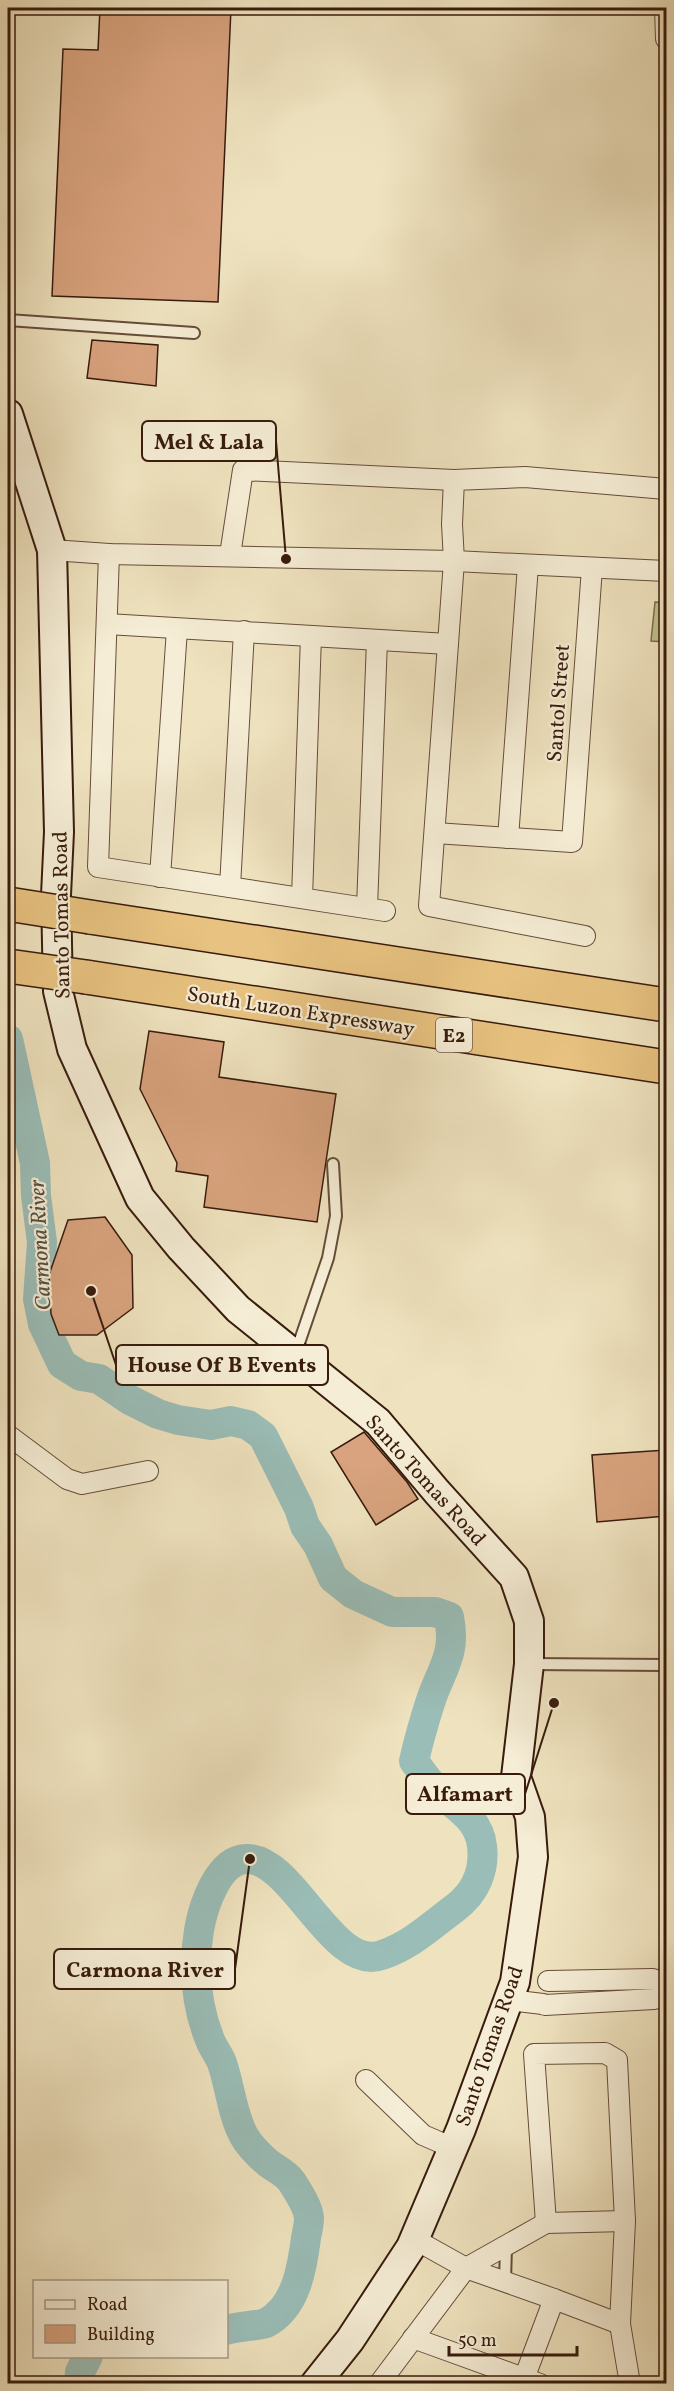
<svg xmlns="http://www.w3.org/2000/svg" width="674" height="2391" font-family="Vollkorn,serif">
	<rect width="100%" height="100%" fill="#efe3bf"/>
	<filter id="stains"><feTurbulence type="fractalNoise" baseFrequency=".00333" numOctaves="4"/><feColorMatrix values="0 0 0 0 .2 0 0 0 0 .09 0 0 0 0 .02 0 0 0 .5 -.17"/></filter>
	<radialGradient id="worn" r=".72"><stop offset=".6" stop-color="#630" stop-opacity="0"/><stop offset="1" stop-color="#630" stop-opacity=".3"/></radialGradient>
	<path fill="#c1c18c" stroke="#7c6e4c" stroke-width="1.5" d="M655,602L666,603V642L651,641Z"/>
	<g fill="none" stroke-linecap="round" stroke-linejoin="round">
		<g stroke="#9abdb7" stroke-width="30">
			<path d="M8,1039L35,1163L36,1196L42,1242L38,1299L43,1324L62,1364L81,1376L99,1379L130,1400L158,1414L178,1420L211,1425L231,1421L248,1425L263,1436L299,1508L305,1526L318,1545L333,1578L353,1594L392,1612H435L449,1617C456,1652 444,1665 432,1697C425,1718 419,1739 414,1761C421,1771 427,1780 436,1789C455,1807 479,1818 482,1846C485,1871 475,1893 455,1908C432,1925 410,1946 382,1955C333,1973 293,1858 247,1859C218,1859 203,1907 199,1930C193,1967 196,2005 210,2040C213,2048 219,2055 222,2063C230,2086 232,2114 244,2136C249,2145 260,2156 268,2163C276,2169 286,2173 292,2182C298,2192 308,2206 309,2218C309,2225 307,2232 306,2238C302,2269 296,2307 266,2323C262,2325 235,2327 226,2330"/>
			<path d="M79,2384L80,2372L88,2356"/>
		</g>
	</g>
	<g fill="#d8a37e" stroke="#381b0d" stroke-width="1.5">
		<path d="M100,8H231L218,302L52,296L63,49L98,50Z"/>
		<path d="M92,340L158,345L156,386L87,378Z"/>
		<path d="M149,1031L224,1042L219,1077L336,1094L317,1222L204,1207L208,1176L176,1171L177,1163L140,1089Z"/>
		<path d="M105,1217L132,1255L133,1308L97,1335H59L51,1314L49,1275L68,1220Z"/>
		<path d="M364,1432L407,1482L418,1499L376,1525L331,1452Z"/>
		<path d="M666,1450V1516L597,1522L592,1455Z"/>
	</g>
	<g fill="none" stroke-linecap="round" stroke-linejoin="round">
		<defs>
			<g id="lane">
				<path d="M8,12L11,8"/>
				<path d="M8,320L194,333"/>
				<path d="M296,1352L328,1258L336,1216L333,1164"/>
				<path d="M529,1664L666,1665"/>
				<path d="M505,2282L506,2246"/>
			</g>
			<g id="street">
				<path d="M665,8L666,39"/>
				<path d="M52,550L109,554L454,561L666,571"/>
				<path d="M109,554L98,867L385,911"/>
				<path d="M230,555L243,470L454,480"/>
				<path d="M107,624L448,644"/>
				<path d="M435,833L572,842L592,568"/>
				<path d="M508,838L528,565"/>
				<path d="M160,877L177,629"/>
				<path d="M230,887L244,631"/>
				<path d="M302,898L311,636"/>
				<path d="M367,908L377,640"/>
				<path d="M585,936L429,906L454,561L452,524L454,480L525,477L666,489"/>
				<path d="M8,1435L67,1479L82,1484L148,1471"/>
				<path d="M548,1981L653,1979L666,1984"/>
				<path d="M509,2000L543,2004"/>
				<path d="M545,2005L654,1999L666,1995"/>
				<path d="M366,2080L423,2135L453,2148"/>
				<path d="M546,2223L534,2054L605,2053L617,2060L625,2221L620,2324L630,2384"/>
				<path d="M466,2268L554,2299L522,2384"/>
				<path d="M466,2268L546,2223L625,2221"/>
				<path d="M554,2299L620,2324"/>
				<path d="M413,2338L540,2384"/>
				<path d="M379,2384L466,2268L414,2239"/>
			</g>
			<path id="secondary" d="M8,414L52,550L59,832L56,895L58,991L72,1049L140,1198L181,1248L238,1309L378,1422L437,1492L514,1577L529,1621V1664L516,1777L530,1817L533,1857L515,1982L461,2129L411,2247L350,2340L315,2384"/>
			<g id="highway">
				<path d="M90,917L666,1005"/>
				<path d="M86,977L666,1067"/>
			</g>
		</defs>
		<use href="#lane" stroke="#664d3a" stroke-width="14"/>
		<use href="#street" stroke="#664d3a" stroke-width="22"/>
		<use href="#secondary" stroke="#381b0d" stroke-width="32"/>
		<use href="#highway" stroke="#381b0d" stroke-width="36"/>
		<use href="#lane" stroke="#f5edd5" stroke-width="10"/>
		<use href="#street" stroke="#f5edd5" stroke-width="20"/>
		<use href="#secondary" stroke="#f5edd5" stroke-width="28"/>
		<use href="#highway" stroke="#e8c280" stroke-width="33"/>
		<defs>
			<g id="highway-bridge">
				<path d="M8,904L90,917"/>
				<path d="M8,966L86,977"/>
			</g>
		</defs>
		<use href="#highway-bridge" stroke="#381b0d" stroke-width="36" stroke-linecap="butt"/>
		<use href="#highway-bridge" stroke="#e8c280" stroke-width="33"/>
	</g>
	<g text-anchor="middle" stroke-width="4.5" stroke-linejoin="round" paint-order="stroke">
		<rect fill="#f5edd5" stroke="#715a49" stroke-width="1.5" x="436" y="1018" width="36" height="34" rx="4.5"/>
		<g font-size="20" font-weight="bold" fill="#381b0d">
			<text x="454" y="1042">E2</text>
		</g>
		<g font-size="21" fill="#381b0d" stroke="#f5edd5">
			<text transform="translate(558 703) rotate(-86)" y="7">Santol Street</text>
			<text transform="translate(61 915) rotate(-91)" y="7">Santo Tomas Road</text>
			<text transform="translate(301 1011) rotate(9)" y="7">South Luzon Expressway</text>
			<text transform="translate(426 1480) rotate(48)" y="7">Santo Tomas Road</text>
			<text transform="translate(489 2046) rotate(-71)" y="7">Santo Tomas Road</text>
		</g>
		<g font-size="22" font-style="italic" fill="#554c40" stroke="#f5edd5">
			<text transform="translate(39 1245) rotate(-93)" y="8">Carmona River</text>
		</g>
	</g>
	<path fill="none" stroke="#381b0d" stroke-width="2" d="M286 559L276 441M91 1291L116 1365M554 1703L525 1794M250 1859L235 1969"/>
	<g fill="#381b0d" stroke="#f5edd5" stroke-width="2">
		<circle cx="286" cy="559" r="6"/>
		<circle cx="91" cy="1291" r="6"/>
		<circle cx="554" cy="1703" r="6"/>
		<circle cx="250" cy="1859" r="6"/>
	</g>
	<g fill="#f5edd5" stroke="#381b0d" stroke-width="2">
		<rect x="142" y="421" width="134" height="40" rx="6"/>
		<rect x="116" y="1345" width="212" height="40" rx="6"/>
		<rect x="406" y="1774" width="119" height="40" rx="6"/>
		<rect x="54" y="1949" width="181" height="40" rx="6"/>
	</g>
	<g font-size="22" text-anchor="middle" font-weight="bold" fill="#381b0d">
		<text x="209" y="449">Mel &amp; Lala</text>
		<text x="222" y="1372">House Of B Events</text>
		<text x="465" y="1801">Alfamart</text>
		<text x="145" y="1977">Carmona River</text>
	</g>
	<rect width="674" height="2391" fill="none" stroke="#efe3bf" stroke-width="30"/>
	<rect x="9" y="9" width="656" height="2373" fill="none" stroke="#381b0d" stroke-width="3"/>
	<rect x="15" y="15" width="644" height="2361" fill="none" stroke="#381b0d" stroke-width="1.5"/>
	<rect x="33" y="2280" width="195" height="78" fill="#f5edd5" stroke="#a99985" stroke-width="1.5"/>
	<rect x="45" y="2300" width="30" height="9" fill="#f5edd5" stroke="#a99985" stroke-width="1.5"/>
	<text x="87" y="2310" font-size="18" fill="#381b0d">Road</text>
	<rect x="45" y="2325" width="30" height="18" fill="#d8a37e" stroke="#a99985" stroke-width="1.5"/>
	<text x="87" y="2340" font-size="18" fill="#381b0d">Building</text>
	<path d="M449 2346v9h128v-9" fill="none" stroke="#381b0d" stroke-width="3"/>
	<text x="458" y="2346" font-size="18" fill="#381b0d" stroke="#f5edd5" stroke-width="4.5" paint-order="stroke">50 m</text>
	<rect width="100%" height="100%" filter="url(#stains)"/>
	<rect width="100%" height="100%" fill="url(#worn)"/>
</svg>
